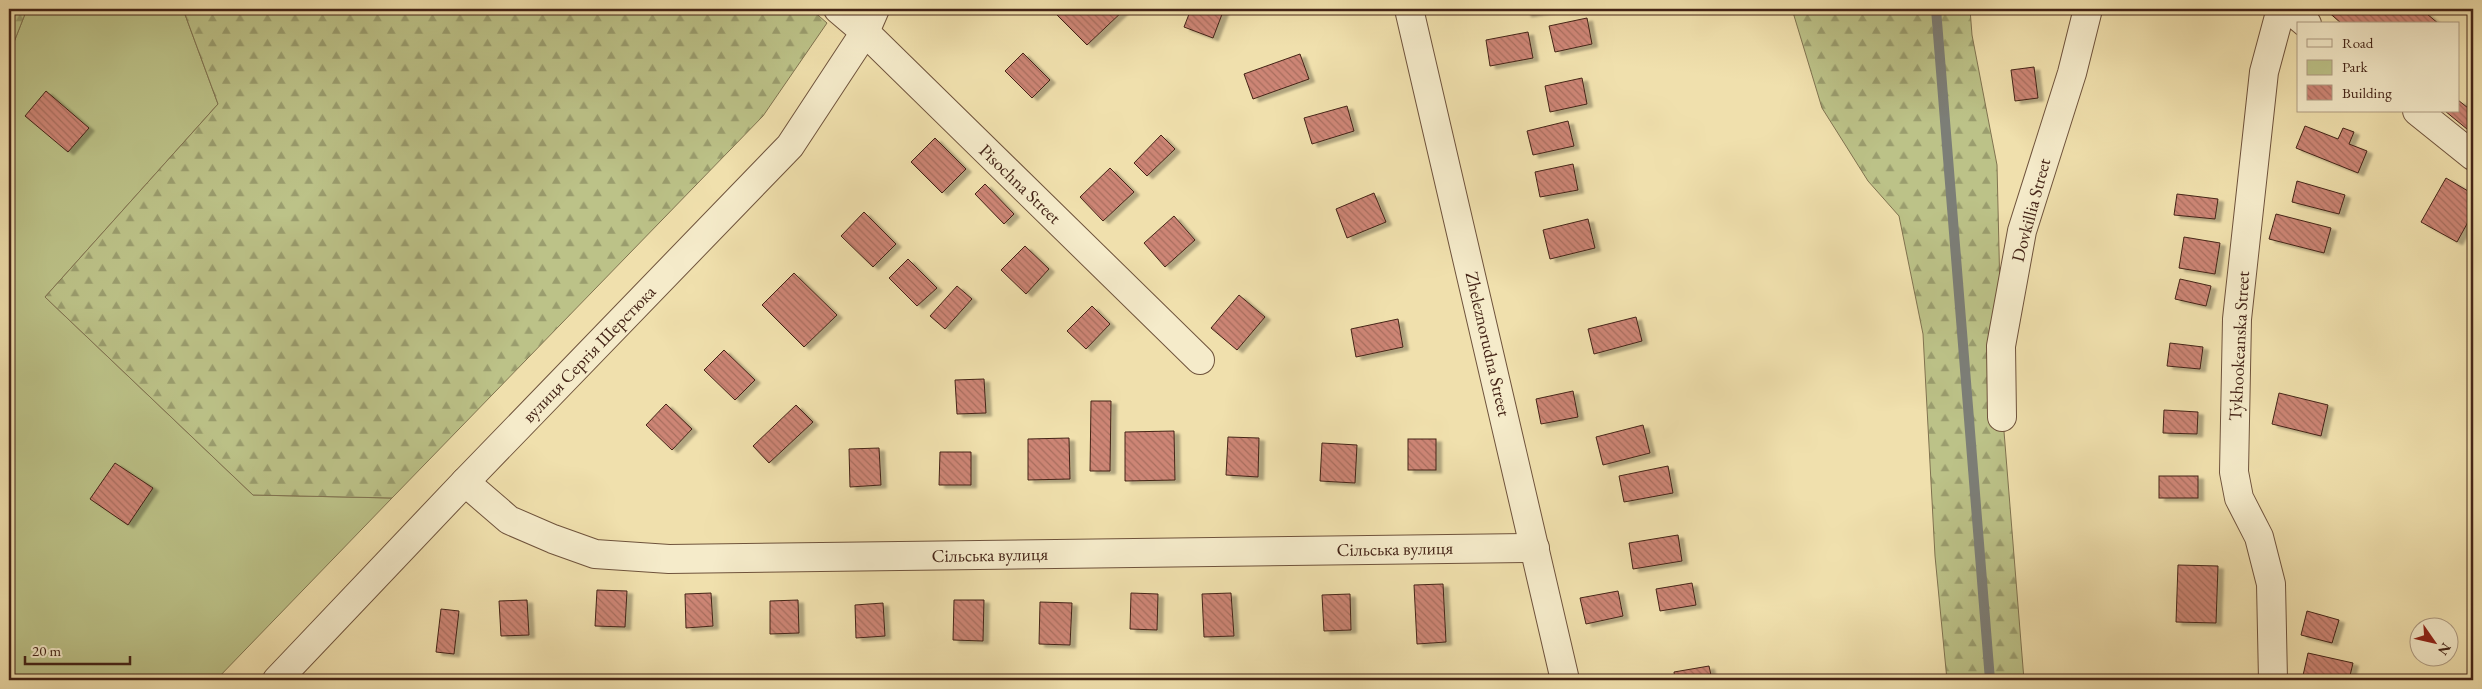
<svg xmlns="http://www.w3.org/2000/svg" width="2482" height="689" font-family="'EB Garamond',serif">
	<defs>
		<pattern id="forest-firs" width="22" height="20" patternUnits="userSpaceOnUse" patternTransform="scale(1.25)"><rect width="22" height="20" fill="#bcc288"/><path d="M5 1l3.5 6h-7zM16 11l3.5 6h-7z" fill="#9a9d6e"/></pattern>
		<pattern id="building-back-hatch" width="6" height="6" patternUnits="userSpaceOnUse" patternTransform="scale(1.25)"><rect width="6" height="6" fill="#cd8575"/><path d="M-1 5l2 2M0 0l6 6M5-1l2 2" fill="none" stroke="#a86d5f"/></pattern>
		<filter id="shadow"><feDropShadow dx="5.5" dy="3" stdDeviation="1" flood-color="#0004"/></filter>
	</defs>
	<rect width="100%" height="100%" fill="#f0e0ad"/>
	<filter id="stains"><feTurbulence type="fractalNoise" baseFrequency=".004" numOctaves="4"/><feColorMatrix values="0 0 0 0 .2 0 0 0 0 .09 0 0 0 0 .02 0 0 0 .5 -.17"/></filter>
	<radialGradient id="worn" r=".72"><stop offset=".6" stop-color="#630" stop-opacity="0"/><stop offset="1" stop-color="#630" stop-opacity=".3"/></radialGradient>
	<path fill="#bcc288" stroke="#807350" d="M27,9H183L218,104L45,297L253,495L392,498L216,680H9V48L14,42Z"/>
	<g fill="url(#forest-firs)" stroke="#807350">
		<path d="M9,9H27L14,42L9,48Z"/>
		<path d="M183,9H811L827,23L763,116L392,498L253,495L45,297L218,104Z"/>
		<path d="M1792,9H1970L1972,35L1997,165L2003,419L2024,680H1947L1935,556L1923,334L1899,216L1868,181L1822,108Z"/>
	</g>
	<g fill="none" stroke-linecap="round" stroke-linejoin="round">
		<path stroke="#7c7e77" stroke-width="10" d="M1936,9L1990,680"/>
	</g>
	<g fill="url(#building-back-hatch)" stroke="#442417" filter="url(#shadow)">
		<path d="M1060,9H1125L1087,45L1055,13Z"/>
		<path d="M1191,9H1224L1213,38L1184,27Z"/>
		<path d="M1525,9H1555L1526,14Z"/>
		<path d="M2325,9H2421L2439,24H2342Z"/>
		<path d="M1587,18L1592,44L1555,52L1549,26Z"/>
		<path d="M1528,32L1533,58L1490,66L1486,40Z"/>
		<path d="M1023,53L1050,80L1032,98L1005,71Z"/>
		<path d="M1300,54L1309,79L1253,99L1244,74Z"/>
		<path d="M2034,67L2038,98L2015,101L2011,70Z"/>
		<path d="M1582,78L1587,104L1550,112L1545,86Z"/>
		<path d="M46,91L89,128L68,152L25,116Z"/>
		<path d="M2458,100L2473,112V134L2445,111H2458Z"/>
		<path d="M1347,106L1354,131L1312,144L1304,118Z"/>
		<path d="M1568,121L1574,146L1533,155L1527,131Z"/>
		<path d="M2305,126L2338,139L2343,128L2354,132L2349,144L2367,151L2358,173L2296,148Z"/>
		<path d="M1161,135L1175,149L1147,176L1134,163Z"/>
		<path d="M935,138L966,169L942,193L911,162Z"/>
		<path d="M1573,164L1578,190L1540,197L1535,172Z"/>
		<path d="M1110,168L1134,192L1103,221L1080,197Z"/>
		<path d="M2446,178L2473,194V213L2457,242L2421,222Z"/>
		<path d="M2297,181L2345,195L2339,214L2292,202Z"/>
		<path d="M985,184L1014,214L1004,224L975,194Z"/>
		<path d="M1374,193L1386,222L1347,238L1336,209Z"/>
		<path d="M2177,194L2218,199L2215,219L2174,215Z"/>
		<path d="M864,212L896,244L873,267L841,236Z"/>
		<path d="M2276,214L2331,228L2324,253L2269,239Z"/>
		<path d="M1174,216L1195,240L1165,267L1144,243Z"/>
		<path d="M1588,219L1595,248L1550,259L1543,230Z"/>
		<path d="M2184,237L2220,243L2215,274L2179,268Z"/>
		<path d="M1025,246L1049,269L1026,294L1001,270Z"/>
		<path d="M908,259L937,288L917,306L889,278Z"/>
		<path d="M794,273L837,315L804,347L762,305Z"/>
		<path d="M2180,279L2211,286L2206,306L2175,299Z"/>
		<path d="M957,286L972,299L945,329L930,316Z"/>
		<path d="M1239,295L1265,317L1237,350L1211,328Z"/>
		<path d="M1092,306L1110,324L1086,349L1067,331Z"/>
		<path d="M1636,317L1642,341L1594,354L1588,329Z"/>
		<path d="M1398,319L1403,347L1356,357L1351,329Z"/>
		<path d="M2170,343L2203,347L2200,369L2167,366Z"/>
		<path d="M724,350L755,380L735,400L704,370Z"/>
		<path d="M984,379L986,413L957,414L955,380Z"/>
		<path d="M1573,391L1578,417L1541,424L1536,399Z"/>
		<path d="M2279,393L2328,405L2321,436L2272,424Z"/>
		<path d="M1091,401H1111L1110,471H1090Z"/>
		<path d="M666,404L692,429L672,450L646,425Z"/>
		<path d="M796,405L813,422L769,463L753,446Z"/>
		<path d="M2164,410L2198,412L2197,434L2163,433Z"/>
		<path d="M1643,425L1650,453L1603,465L1596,437Z"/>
		<path d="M1174,431L1175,480L1125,481V432Z"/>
		<path d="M1228,437L1259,438L1258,477L1226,475Z"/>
		<path d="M1069,438L1070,479L1028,480V439Z"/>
		<rect x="1408" y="439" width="28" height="31"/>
		<path d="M1322,443L1357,445L1355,483L1320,481Z"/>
		<path d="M879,448L881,485L850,487L849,449Z"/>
		<path d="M940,452H971V485H939Z"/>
		<path d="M115,463L153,488L128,525L90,499Z"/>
		<path d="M1668,466L1673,493L1624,502L1619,476Z"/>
		<rect x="2159" y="476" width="39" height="22"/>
		<path d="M1678,535L1682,561L1633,569L1629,543Z"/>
		<path d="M2178,565L2218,566L2216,623L2176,622Z"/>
		<path d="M1692,583L1696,605L1660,611L1656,589Z"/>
		<path d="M1443,584L1446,642L1417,644L1414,585Z"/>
		<path d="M597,590L627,591L625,627L595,626Z"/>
		<path d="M1618,591L1623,616L1586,624L1580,598Z"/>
		<path d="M711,593L713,626L686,628L685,594Z"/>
		<path d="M1131,593L1158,594L1157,630L1130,629Z"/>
		<path d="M1231,593L1234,636L1204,637L1202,594Z"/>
		<path d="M1350,594L1351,630L1324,631L1322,595Z"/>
		<path d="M527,600L529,635L501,636L499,601Z"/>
		<path d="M798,600L799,633L770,634V601Z"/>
		<path d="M954,600H984L983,641L953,640Z"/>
		<path d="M1040,602L1072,603L1070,645L1039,644Z"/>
		<path d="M883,603L885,636L856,638L855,605Z"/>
		<path d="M441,609L459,611L454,654L436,652Z"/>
		<path d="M2307,611L2339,620L2332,643L2301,635Z"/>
		<path d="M2308,653L2353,663L2349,680H2302Z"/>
		<path d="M1709,666L1712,680H1675L1674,672Z"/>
	</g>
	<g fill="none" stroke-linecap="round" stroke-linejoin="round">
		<defs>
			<g id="minor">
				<path d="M838,9L865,32L1200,360"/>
				<path d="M1409,9L1565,680"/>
				<path d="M2289,9L2307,24"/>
				<path d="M2417,111L2473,156"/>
				<path d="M2002,417L2001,346L2022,231L2072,73L2088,9"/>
				<path d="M465,482L509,520L553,539L595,554L669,559L1535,548"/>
				<path d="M277,680L465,482L790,146L865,32L875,9"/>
				<path d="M2273,680L2271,584L2259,537L2239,498L2234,472L2237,319L2264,72L2281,9"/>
			</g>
		</defs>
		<use href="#minor" stroke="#6f533c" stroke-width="30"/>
		<use href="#minor" stroke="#f5ebca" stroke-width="28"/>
	</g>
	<g text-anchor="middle" stroke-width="4.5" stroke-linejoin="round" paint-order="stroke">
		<g font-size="18" fill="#442417" stroke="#f5ebca">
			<text transform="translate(1020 184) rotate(44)" y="6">Pisochna Street</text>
			<text transform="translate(2031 210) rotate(-75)" y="6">Dovkillia Street</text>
			<text transform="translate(1488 344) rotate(77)" y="6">Zheleznorudna Street</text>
			<text transform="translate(2239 346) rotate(-87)" y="6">Tykhookeanska Street</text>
			<text transform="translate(589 354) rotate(-46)" y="6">вулиця Сергія Шерстюка</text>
			<text transform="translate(1395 549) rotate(-1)" y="6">Сільська вулиця</text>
			<text transform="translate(990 555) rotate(-1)" y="6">Сільська вулиця</text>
		</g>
	</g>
	<rect width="2482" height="689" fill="none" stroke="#f0e0ad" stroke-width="30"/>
	<rect x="10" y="10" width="2462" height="669" fill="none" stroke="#442417" stroke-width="2.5"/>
	<rect x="15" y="15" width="2452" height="659" fill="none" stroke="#442417"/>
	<rect x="2297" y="22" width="162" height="90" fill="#f5ebca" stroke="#ae9b82"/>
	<rect x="2307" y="39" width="25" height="8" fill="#f5ebca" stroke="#ae9b82"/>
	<text x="2342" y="48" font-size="15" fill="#442417">Road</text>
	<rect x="2307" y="60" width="25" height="15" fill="#bcc288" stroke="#ae9b82"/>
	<text x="2342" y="72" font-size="15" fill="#442417">Park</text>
	<rect x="2307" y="85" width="25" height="15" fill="url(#building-back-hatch)" stroke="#ae9b82"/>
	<text x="2342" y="98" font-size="15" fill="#442417">Building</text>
	<g transform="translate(2434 642) rotate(124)"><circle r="24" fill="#f5ebca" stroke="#ae9b82"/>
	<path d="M0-4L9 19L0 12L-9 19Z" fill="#8f2418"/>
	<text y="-8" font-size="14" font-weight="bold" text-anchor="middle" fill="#442417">N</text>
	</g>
	<path d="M25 656v8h105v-8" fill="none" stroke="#442417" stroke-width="2.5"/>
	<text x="32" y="656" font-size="15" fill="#442417" stroke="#f5ebca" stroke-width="4" paint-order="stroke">20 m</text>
	<rect width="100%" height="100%" filter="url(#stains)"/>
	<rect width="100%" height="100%" fill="url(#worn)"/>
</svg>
